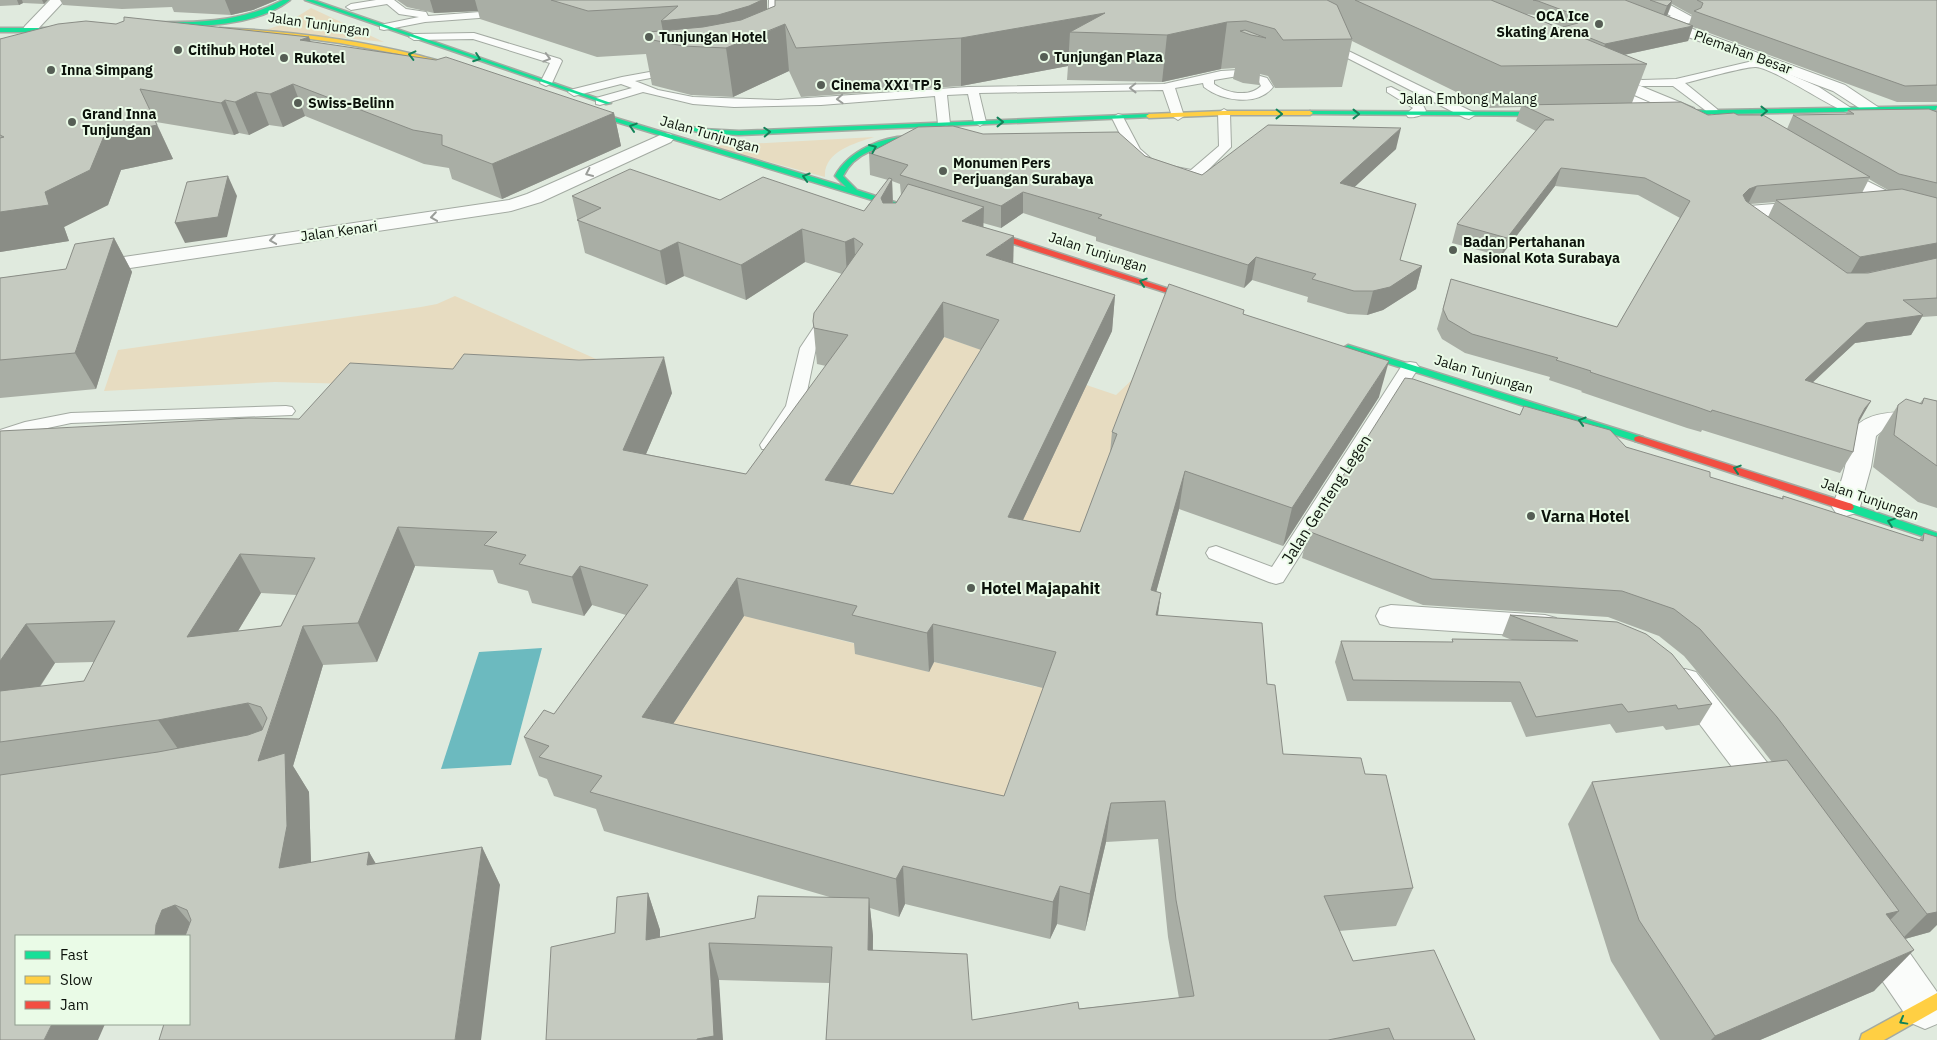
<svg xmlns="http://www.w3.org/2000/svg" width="1937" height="1040" font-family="'IBM Plex Sans',sans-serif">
	<rect width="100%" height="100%" fill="#e0eade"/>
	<g fill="#e7dcc1">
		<path d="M311,8L384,42L265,30L287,23Z"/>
		<path d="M874,137C855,143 823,152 825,177L710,146Z"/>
		<path d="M455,296L670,392L275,382L104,391L118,350L421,307L437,304Z"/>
		<path d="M944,337L1116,395L1136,376L1077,570L829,518Z"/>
		<path d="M777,566L765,621L860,645L928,672L934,662L1037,687L1059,628L1003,834L652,756Z"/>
	</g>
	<path fill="#6cbabf" d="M542,648L511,765L441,769L479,652Z"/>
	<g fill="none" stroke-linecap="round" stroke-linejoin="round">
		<defs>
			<g id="lane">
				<path d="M376,0H394L406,9L426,12L428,16L506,10L511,13L506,16L425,22L384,30L380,29V25L419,17L399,14L387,4L351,10L346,7L351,4Z"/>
				<path d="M769,0H779L778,33L773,36L768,33Z"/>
				<path d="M474,33L560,59L562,61L552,83L546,86L540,83L550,63L473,39L414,40L409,37L414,34Z"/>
				<path d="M1326,40L1473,112L1475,115L1469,119L1465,118L1322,45V41Z"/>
				<path d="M1757,60L1819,87L1854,110L1852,113C1841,115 1777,69 1756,67C1747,66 1698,80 1685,83L1717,109L1719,112L1717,115L1713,116L1673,86H1641L1608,72L1614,69L1642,80L1676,79Z"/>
				<path d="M677,67L683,70L681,72L635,81L658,90L693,97L778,100L968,87L1164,84L1221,71L1239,70L1267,78L1273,87C1257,107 1222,101 1204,87L1203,83L1175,88L1184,116L1178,120L1172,116L1163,90L979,93L986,122L980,126L974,122L968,94L947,95L950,124L944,128L938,124L935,96L821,105L734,107L693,104L643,92L600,105L596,104V98L632,88L621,84L574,96L568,92L570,90L622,77ZM1238,76L1259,82L1261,86C1249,98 1226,93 1214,84V80Z"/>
				<path d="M1610,86L1667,110L1669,113L1667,116H1659L1606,91V87Z"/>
				<path d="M1391,87L1422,103L1426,111C1422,116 1414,118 1408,117L1406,114L1413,108L1387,92V88Z"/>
				<path d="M1224,109L1230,113L1231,147L1203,175L1191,178L1152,170L1147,169L1130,154L1112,118L1118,114L1122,115L1140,149L1156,163L1191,170L1219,146L1218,113Z"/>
				<path d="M830,310L838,315L816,348L804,406L776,449H762L760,445L786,406L800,348L824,312Z"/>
				<path d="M1410,362L1416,363L1419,367L1283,582L1276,584L1269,582L1209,558L1206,553L1209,548L1216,546L1272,567L1401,367L1404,363Z"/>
				<path d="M286,406L292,407L295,411L292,415L71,423L29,432L0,442V430L25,422L71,413Z"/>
			</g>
			<g id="street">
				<path d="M50,0H65L35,32H25L23,29L25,26Z"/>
				<path d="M1643,0H1661L1696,19L1694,22L1682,25L1845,85L1881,109L1879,113H1867L1833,91L1672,31L1663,20L1671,16Z"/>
				<path d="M1604,71L1694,108L1696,112L1694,116H1682L1598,79L1596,76L1598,73Z"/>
				<path d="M665,133L671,134L674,138L671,142L541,202L511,211L90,274L83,272L80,268L83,264L90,262L509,200L527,194Z"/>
				<path d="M1833,164L1897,196L1937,205V217L1884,204L1827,173L1824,169L1827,165Z"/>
				<path d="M1809,201L1816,203L1819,207L1816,211L1761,217L1774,229L1771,233C1757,237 1744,225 1736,214L1742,208L1749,206Z"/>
				<path d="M1937,412V426L1886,428L1876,436L1871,467L1860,507L1856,513L1846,516L1836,513L1832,507C1837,494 1842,480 1845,467C1847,458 1846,448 1848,440C1859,405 1909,413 1937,412Z"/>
				<path d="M1391,605L1545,615L1556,618L1560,626L1556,634L1545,637L1391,627L1380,624L1376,616L1380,608Z"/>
				<path d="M1685,669L1696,672L1784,784L1789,794L1784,804L1772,808L1760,804L1674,690L1669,681L1674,672Z"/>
				<path d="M1876,920L1890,925L1937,992V1024L1925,1029L1911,1023L1862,951L1857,938L1862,925Z"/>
			</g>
			<g id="fast">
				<path d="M283,0H290C251,30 187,26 141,26L138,24L141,22C191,23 238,24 283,0Z"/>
				<path d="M305,0H313L611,103L606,104Z"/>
				<path d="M0,28H77L80,30L77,32H0Z"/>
				<path d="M1937,106V110L1664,115L1661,113L1664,111Z"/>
				<path d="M579,107L846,187L835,176C848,151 885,134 914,137V141C886,146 857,148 843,176L857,190L935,215L928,217L577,110V108Z"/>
				<path d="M1310,111L1556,112L1559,114L1556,116L1308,114V112Z"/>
				<path d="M1149,114L1152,116L1151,117L739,135L702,133L674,126L677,124L702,129L739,131Z"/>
				<path d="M1348,345L1643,437L1644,439L1639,442L1635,441L1345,350L1343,348Z"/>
				<path d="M1848,503L1937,533V541L1844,510L1842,507L1844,504Z"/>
			</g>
			<g id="slow">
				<path d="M220,28C287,31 353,39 417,55C431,59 450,62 461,69L458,71L399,54L340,43L281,35L218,31L217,30Z"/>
				<path d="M1224,111H1310L1313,113L1310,115H1224L1149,118L1146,116L1149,114Z"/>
				<path d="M1937,993V1010L1884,1040H1860L1862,1034Z"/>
			</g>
			<g id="jam">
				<path d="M976,228H982L1206,301L1202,304L1199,303L976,232Z"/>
				<path d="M1639,436L1852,504L1854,507L1852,510H1844L1635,441L1634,439L1635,437Z"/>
			</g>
		</defs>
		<use href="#lane" stroke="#a3aaa2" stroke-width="2"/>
		<use href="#street" stroke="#a3aaa2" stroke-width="2"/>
		<use href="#fast" stroke="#a3aaa2" stroke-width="3"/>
		<use href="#slow" stroke="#a3aaa2" stroke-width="3"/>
		<use href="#jam" stroke="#a3aaa2" stroke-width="3"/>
		<use href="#lane" fill="#fafcfa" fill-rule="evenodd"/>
		<use href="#street" fill="#fafcfa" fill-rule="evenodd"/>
		<use href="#fast" fill="#16e098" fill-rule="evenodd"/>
		<use href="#slow" fill="#ffcf43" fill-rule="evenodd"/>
		<use href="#jam" fill="#f24e42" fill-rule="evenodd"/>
	</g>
	<g fill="#a9aea5" fill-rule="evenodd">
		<path d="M0,0H48L44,4L23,3L19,5L0,6Z"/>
		<path d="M60,0H277L253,10L231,15L174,12L172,7L122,9L63,5Z"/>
		<path d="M397,0H767V9L775,6V0H1937V102H1897L1693,27L1688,41L1624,55L1647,64L1632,103L1708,115H1738L1787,129L1793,115L1846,114L1848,110L1935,111L1937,107V316L1922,317L1911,335L1855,343L1812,382L1871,401L1858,422L1853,452L1840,473L1702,430L1701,432L1687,428L1581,392L1582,391L1549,380L1550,377L1465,353L1442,339L1437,329L1451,279L1617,327L1680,218L1638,195L1555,186L1501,256L1452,243L1457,224L1536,131L1516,121L1521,107L1489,108L1352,41L1342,87L1275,88L1268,76L1260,74L1259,85L1243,83L1233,79L1235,68L1221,69L1162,82L1067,80L1068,66L961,86L801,97L789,71L733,97L691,95L652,85L646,54L597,57L480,19L478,11L434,13L407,7ZM1672,4L1692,15L1689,24L1667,16ZM1526,14L1534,15L1563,27L1562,29ZM1869,179L1879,185L1888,190L1862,193ZM1775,202L1768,217L1750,204Z"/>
		<path d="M116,24L309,37L310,42L614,113L621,146L502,199L452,179L449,168L424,164L305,116L283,127L269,125L249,135L239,133L234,135L156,122L173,159L121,170L108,205L64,227L69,241L0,252V39Z"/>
		<path d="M983,134L1145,156L1202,175L1396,149L1354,187L1416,204L1400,260L1422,266L1416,289L1383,310L1367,315L1348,314L1307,302L1308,297L1252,280L1244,288L1096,241V237L1023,213L1001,228L983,223V227L1013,263L1115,295L1112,331L1023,520L1080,532L1110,453L1112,432L1244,314L1379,397L1283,546L1179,509L1156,592L1161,593L1158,615L1267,684L1283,754L1365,774L1413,888L1396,926L1339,931L1353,961L1475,1040H826L830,983L719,980L615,933L648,893L660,930V937L755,918L833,898L604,831L596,809L554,796L547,779L539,776L524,737L554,714L626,615L592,605L584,616L532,603L528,591L498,583L493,570L415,566L377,662L323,665L293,766L309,792L311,863L369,852L376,864L482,847L500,885L189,1024V936H16V1024H109L0,1040V431L299,419L672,393L646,454L746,474L826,366L817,364L813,321L842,274L805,262L746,300L684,276L666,285L585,253L572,196L720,200L864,211L888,180L870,175L869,153ZM892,181L900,184L901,195L896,203H893ZM944,337L981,350L893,494L850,485ZM261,593L297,595L281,626L238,631ZM744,616L854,643L855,654L929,672L934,662L1043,688L1004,796L673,724ZM94,662L84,681L40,687L55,663ZM1158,839L1168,937L1179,998L972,1020L873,950V936L870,908L899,917L905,904L1050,939L1057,924L1085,931L1106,842Z"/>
		<path d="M114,238L132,272L96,389L0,398V278L66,269Z"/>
		<path d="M1924,398L1937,401V508L1918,502L1873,467L1878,437L1898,405L1920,403Z"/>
		<path d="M1520,415L1626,447L1710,477L1782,498L1783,496L1919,540L1924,533L1930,932L1905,939L1874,991L1760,1040H1660L1611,961L1568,824L1592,782L1772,762L1758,744L1684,656L1659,636L1608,617L1423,605L1302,558L1308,531Z"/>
		<path d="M1510,615L1617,622L1712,704L1699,725L1666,730L1663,726L1616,733L1610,724L1526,737L1511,702L1347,701L1335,662L1341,641L1452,642V639L1512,640L1502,636Z"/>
	</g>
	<g fill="#8a8d86">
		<path d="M17,0H22L23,3L19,5Z"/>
		<path d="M42,0H48L44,4Z"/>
		<path d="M225,0H277L253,10L231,15Z"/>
		<path d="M430,0H475L478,11L434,13Z"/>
		<path d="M762,0H767V32L785,24L789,71L733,97L726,48L665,42L661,21Z"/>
		<path d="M1672,1L1667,16L1661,21L1667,6Z"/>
		<path d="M1105,13L1070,32L1068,66L961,86V38Z"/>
		<path d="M1227,22L1221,69L1162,82L1167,35Z"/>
		<path d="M1693,26L1688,41L1600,60L1605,44Z"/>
		<path d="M309,37L320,67L300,40Z"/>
		<path d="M293,84L305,116L283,127L270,94Z"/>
		<path d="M256,92L269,125L249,135L235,102Z"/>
		<path d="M225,100L239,133L234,135L221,103Z"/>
		<path d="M614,113L621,146L502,199L492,164Z"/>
		<path d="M157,125L173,159L121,170L108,205L64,227L69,241L0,252V212L45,192L104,136Z"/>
		<path d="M1401,128L1396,149L1335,205L1340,183Z"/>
		<path d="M1561,168L1555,186L1501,256L1507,238Z"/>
		<path d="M228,176L237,196L227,237L185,243L175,223Z"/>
		<path d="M892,179L893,211L882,231L881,198Z"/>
		<path d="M1757,186L1748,204L1741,207L1743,195L1749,189Z"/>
		<path d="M1023,192V213L1001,228V206Z"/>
		<path d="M984,207L983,240L962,221Z"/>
		<path d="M802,229L805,262L746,300L741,265Z"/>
		<path d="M1014,236L1013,270L986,255Z"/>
		<path d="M114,238L132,272L96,389L75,353Z"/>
		<path d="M854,238L856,271L847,276L845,242Z"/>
		<path d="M678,242L684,276L666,285L660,251Z"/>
		<path d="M1937,243V259L1849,276L1860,257Z"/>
		<path d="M1256,257L1252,280L1244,288L1248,265Z"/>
		<path d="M1422,266L1416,289L1383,310L1367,315L1373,291Z"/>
		<path d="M1115,295L1112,331L1006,556L1008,517Z"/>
		<path d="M943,302L944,337L829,518L825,480Z"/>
		<path d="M1923,315L1911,335L1855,343L1794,400L1805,380L1866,323Z"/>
		<path d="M664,357L672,393L632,487L623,450Z"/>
		<path d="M1389,361L1379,397L1283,546L1292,508Z"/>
		<path d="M1871,401L1859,422L1852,428L1865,408Z"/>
		<path d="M1185,471L1179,509L1146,629L1151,590Z"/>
		<path d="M398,527L415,566L377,662L358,623Z"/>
		<path d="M240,554L261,593L211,675L187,637Z"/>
		<path d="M580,566L592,605L584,616L572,577Z"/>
		<path d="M737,578L744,616L652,756L642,717Z"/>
		<path d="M1161,593L1155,632L1156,615Z"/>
		<path d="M26,624L55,663L9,733L0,722V661Z"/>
		<path d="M933,624L934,662L929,672L927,633Z"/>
		<path d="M303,626L323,665L293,766L309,792L311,864L279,868L258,761L185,759L158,720L248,703L267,735Z"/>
		<path d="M1111,803L1106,842L1085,931L1090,894Z"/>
		<path d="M482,847L500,885L481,1040H455Z"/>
		<path d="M369,852L391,890L367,865Z"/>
		<path d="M903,866L905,904L899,917L896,879Z"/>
		<path d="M1060,886L1057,924L1050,939L1053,902Z"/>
		<path d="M648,893L660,930L659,977L646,940Z"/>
		<path d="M869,898L873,936L872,987L868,950Z"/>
		<path d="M175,905L206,942L189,936H155L156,925L162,910Z"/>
		<path d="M1937,906V925L1930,932L1901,940L1927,914Z"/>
		<path d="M1899,911L1859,952L1886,914Z"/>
		<path d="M709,943L719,980L723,1040H697Z"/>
		<path d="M1914,950L1874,991L1760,1040H1711L1715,1036Z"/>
		<path d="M52,1024H105L98,1040H44Z"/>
	</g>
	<g fill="#c5cac0" stroke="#8a8d86" fill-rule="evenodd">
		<path d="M551,0H762L749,6L718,15L661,21L678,6L588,11Z"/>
		<path d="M775,0H1327L1337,5L1352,39L1283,40L1275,29L1246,21L1227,22L1167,35L1070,32L1105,13L961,38L796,48L785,24L726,48L683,46L643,38L649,32L703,27L741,20L775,6Z"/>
		<path d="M1355,0H1491L1647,64L1501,66Z"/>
		<path d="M1533,0H1625L1693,26L1605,44L1563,27L1578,23V16L1538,1Z"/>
		<path d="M1650,0H1670L1672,1L1667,6Z"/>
		<path d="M1697,0H1937V85L1905,86L1694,11L1701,8L1703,3Z"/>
		<path d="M124,17L309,37L300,40L436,60L446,57L614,113L492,164L442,145V135L413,130L293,84L270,94L256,92L235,102L225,100L221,103L140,89L157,125L104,136L90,170L45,192L49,205L0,212V138L4,137L0,135V39L58,24L86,21L116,24L124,21Z"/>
		<path d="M1245,30L1266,38L1251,35L1240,31Z"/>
		<path d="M1681,102L1708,115L1734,113L1738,115H1763L1870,177L1757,186L1749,189L1743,195L1746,201L1847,273H1868L1937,258V298L1903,300L1923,315L1866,323L1805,380L1871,401L1865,408L1859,419L1853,452L1712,410L1711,412L1697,407L1590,372L1591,371L1556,360L1558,358L1472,334L1448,320L1443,309L1451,279L1617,327L1690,201L1645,178L1561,168L1507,238L1457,224L1545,120H1554L1522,105Z"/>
		<path d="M1929,109L1937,112V183L1899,174L1793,115L1854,114L1848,110Z"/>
		<path d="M1268,125L1401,128L1340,183L1416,204L1400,260L1422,266L1390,287L1373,291H1354L1312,279L1316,274L1256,257L1248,265L1098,218L1102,215L1023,192L1001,206L900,175L908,165L869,153L918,127L953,126L983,134L1118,132L1145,156L1202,175Z"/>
		<path d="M630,169L720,200L763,177L864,211L889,178L892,179L881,198L883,203H896L908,184L984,207L962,221L1014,236L986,255L1115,295L1008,517L1080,532L1117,434L1112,432L1169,284L1244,310L1243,314L1389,361L1292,508L1185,471L1151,590L1161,593L1156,615L1262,623L1267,684L1275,685L1283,754L1361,758L1365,774L1386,775L1413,888L1324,896L1353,961L1434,950L1475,1040H1394L1389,1028L1328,1040H826L832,947L709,943L714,1036L697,1039V1040H546L551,947L615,933L617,897L648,893L646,940L755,918L758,896L869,898L868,950L967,954L972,1020L1078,1002L1079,1009L1194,996L1176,900L1165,801L1111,803L1090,894L1060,886L1053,902L903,866L896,879L590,792L602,776L539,757L549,746L524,737L544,710L554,714L648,585L580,566L572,577L519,564L526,555L484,545L497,532L398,527L358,623L303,626L258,761L285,753L287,826L279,868L369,852L367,865L482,847L455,1040H159L164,1024H189V936H185L191,920L187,910L175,905L162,910L156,925L155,936H16V1024H52L44,1040H0V775L158,752L248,735L262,730L267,718L261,707L248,703L158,720L0,742V691L84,681L115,621L26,624L0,661V431L249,418L299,419L350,363L453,369L464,354L579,360L664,357L623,450L746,474L848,335L814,328L813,321L814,313L863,244L854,238L845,242L802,229L741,265L678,242L660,251L577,220L601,208L572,196ZM943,302L999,320L893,494L825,480ZM240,554L315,558L281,626L187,637ZM737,578L857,606L852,615L927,633L933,624L1056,652L1004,796L642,717Z"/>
		<path d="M228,176L218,217L175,223L187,182Z"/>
		<path d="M1902,189L1937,198V243L1860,257L1776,200Z"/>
		<path d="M114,238L75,353L0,360V278L66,269L75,244Z"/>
		<path d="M1405,378L1413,379L1520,415L1524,406L1610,430L1626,447L1710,472V477L1783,499V496L1923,541L1924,533L1937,537V912L1927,914L1777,717L1700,629L1674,609L1622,591L1432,579L1308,531Z"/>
		<path d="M1924,398L1937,401V466L1894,435L1898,405L1906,399L1922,404Z"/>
		<path d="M1510,615L1617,622L1646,634L1672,654L1712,704L1678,709L1676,705L1628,712L1622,704L1536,717L1520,682L1353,680L1341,641L1453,642L1452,639L1578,641Z"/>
		<path d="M1787,760L1899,911L1886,914L1914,950L1715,1036L1639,920L1592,782Z"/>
	</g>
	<defs><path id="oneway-chevron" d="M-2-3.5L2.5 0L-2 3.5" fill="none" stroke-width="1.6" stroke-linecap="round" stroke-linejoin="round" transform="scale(1.25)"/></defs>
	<g stroke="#128359">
		<use href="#oneway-chevron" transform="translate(412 55) rotate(-166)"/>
		<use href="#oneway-chevron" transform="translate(477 58) rotate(20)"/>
		<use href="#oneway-chevron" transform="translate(1764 111) rotate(-1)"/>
		<use href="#oneway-chevron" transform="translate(1279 114) rotate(1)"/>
		<use href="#oneway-chevron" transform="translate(1356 114)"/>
		<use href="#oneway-chevron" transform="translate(1000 122)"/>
		<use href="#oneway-chevron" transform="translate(633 127) rotate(-162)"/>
		<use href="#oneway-chevron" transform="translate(767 132) rotate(-3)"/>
		<use href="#oneway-chevron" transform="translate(873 148) rotate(-23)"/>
		<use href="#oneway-chevron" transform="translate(806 177) rotate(-164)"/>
		<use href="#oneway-chevron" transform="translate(1143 282) rotate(-162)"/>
		<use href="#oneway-chevron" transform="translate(1582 421) rotate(-163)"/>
		<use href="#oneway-chevron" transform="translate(1737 469) rotate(-162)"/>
		<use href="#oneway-chevron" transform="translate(1891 522) rotate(-161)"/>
		<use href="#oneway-chevron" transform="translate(1903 1021) rotate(151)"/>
	</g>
	<g stroke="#9b9e9a">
		<use href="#oneway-chevron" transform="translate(547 58) rotate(16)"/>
		<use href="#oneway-chevron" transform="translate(1133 88) rotate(179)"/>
		<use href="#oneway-chevron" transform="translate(840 99) rotate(177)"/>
		<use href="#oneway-chevron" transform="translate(589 173) rotate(155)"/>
		<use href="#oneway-chevron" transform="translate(434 217) rotate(172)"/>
		<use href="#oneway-chevron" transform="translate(273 240) rotate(171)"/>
	</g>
	<g fill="#565e55" stroke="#eafbe7" stroke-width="2">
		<circle cx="1599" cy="24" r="5"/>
		<circle cx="649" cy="37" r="5"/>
		<circle cx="178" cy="50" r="5"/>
		<circle cx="1044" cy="57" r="5"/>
		<circle cx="284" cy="58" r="5"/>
		<circle cx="51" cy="70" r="5"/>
		<circle cx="821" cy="85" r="5"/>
		<circle cx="298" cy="103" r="5"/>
		<circle cx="72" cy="122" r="5"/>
		<circle cx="943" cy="171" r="5"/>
		<circle cx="1453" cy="250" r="5"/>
		<circle cx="1531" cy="516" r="5"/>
		<circle cx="971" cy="588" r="5"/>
	</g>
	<g text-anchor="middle" stroke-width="4" stroke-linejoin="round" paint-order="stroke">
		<g font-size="14" font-weight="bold" fill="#0c120b" stroke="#eafbe7" text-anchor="start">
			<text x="1589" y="21" text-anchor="end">OCA Ice<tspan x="1589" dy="16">Skating Arena</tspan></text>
			<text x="659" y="42">Tunjungan Hotel</text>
			<text x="188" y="55">Citihub Hotel</text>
			<text x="1054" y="62">Tunjungan Plaza</text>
			<text x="294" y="63">Rukotel</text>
			<text x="61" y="75">Inna Simpang</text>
			<text x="831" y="90">Cinema XXI TP 5</text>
			<text x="308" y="108">Swiss-Belinn</text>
			<text x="82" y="119">Grand Inna<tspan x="82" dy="16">Tunjungan</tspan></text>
			<text x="953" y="168">Monumen Pers<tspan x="953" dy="16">Perjuangan Surabaya</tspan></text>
			<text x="1463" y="247">Badan Pertahanan<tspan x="1463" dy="16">Nasional Kota Surabaya</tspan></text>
		</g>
		<g font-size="14" fill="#0c120b" stroke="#eafbe7">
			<text transform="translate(319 24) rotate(8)" y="5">Jalan Tunjungan</text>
			<text transform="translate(1743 52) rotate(20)" y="5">Plemahan Besar</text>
			<text x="1468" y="104">Jalan Embong Malang</text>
			<text transform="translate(710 134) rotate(16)" y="5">Jalan Tunjungan</text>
			<text transform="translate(339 231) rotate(-8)" y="5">Jalan Kenari</text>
			<text transform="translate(1098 252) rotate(18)" y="5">Jalan Tunjungan</text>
			<text transform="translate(1484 374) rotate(17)" y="5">Jalan Tunjungan</text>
			<text transform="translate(1870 499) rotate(19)" y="5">Jalan Tunjungan</text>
		</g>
		<g font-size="16" fill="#0c120b" stroke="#eafbe7">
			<text transform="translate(1326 499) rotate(-57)" y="6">Jalan Genteng Legen</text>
		</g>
		<g font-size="16" font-weight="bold" fill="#0c120b" stroke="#eafbe7" text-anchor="start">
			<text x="1541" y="522">Varna Hotel</text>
			<text x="981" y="594">Hotel Majapahit</text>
		</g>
	</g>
	<rect x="15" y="935" width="175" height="90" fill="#eafbe7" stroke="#919e8f"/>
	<rect x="25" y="951" width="25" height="8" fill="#16e098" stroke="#919e8f"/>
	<text x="60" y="960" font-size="15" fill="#0c120b">Fast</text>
	<rect x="25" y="976" width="25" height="8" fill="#ffcf43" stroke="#919e8f"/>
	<text x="60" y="985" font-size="15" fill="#0c120b">Slow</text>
	<rect x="25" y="1001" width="25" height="8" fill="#f24e42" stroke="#919e8f"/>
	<text x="60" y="1010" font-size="15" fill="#0c120b">Jam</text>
</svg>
